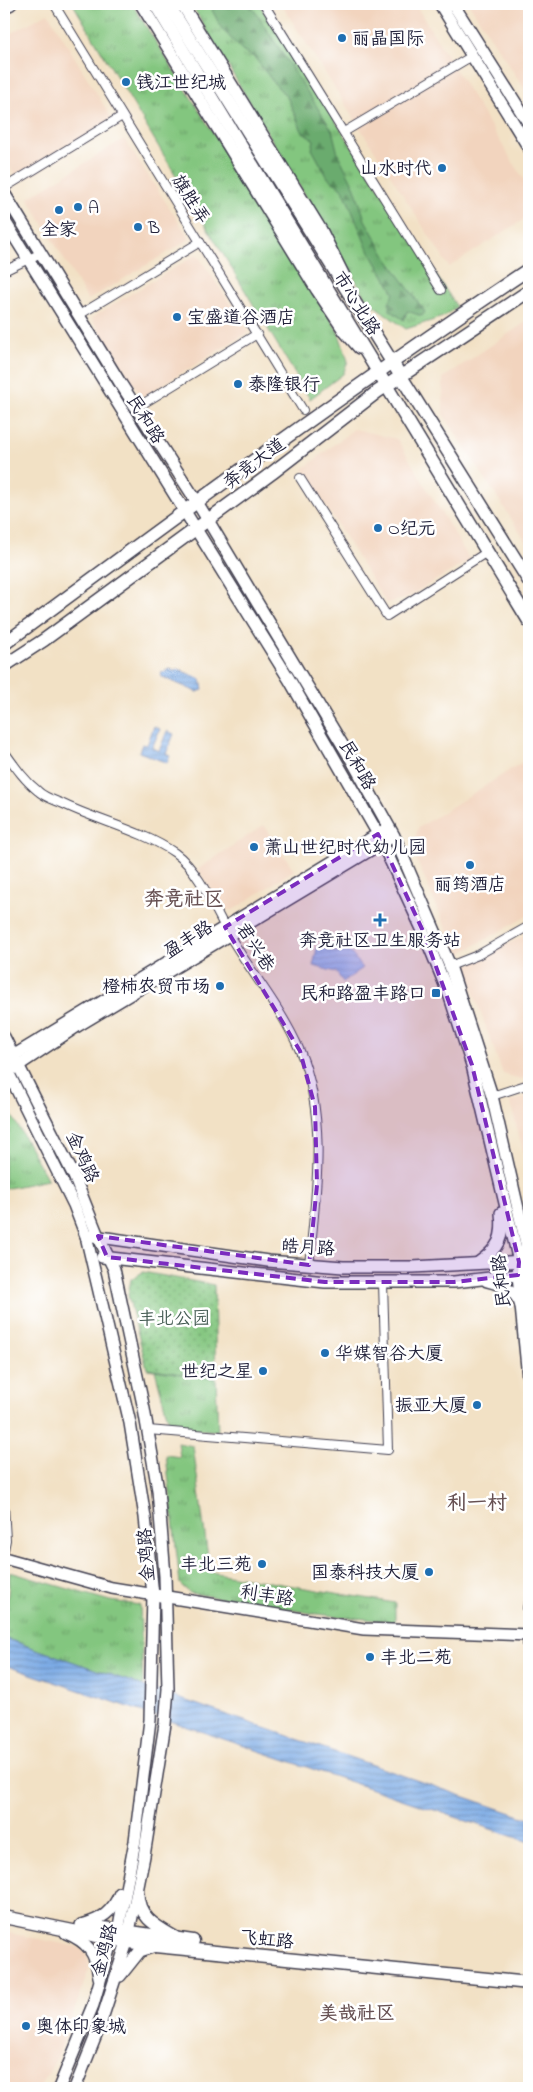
<svg xmlns="http://www.w3.org/2000/svg" width="533" height="2092" font-family="'Indie Flower','LXGW WenKai TC',sans-serif">
	<defs>
		<pattern id="grass-tufts" width="24" height="20" patternUnits="userSpaceOnUse" patternTransform="scale(1.25)"><rect width="24" height="20" fill="#83c67f"/><path d="M3 7l-1-3M5 7V3M7 7l1-3M15 17l-1-3M17 17v-4M19 17l1-3" fill="none" stroke="#6ba069"/></pattern>
		<pattern id="forest-firs" width="22" height="20" patternUnits="userSpaceOnUse" patternTransform="scale(1.25)"><rect width="22" height="20" fill="#6aab6e"/><path d="M5 1l3.5 6h-7zM16 11l3.5 6h-7z" fill="#578b5c"/></pattern>
		<pattern id="park-dots" width="8" height="8" patternUnits="userSpaceOnUse" patternTransform="scale(1.25)"><rect width="8" height="8" fill="#83c67f"/><path d="M2 2h.1M6 6h.1" fill="none" stroke="#6ba069" stroke-width="1.8" stroke-linecap="round"/></pattern>
		<pattern id="water-rules" width="6" height="5" patternUnits="userSpaceOnUse" patternTransform="scale(1.25)"><rect width="6" height="5" fill="#7baae5"/><path d="M0 2.5h6" fill="none" stroke="#648abb"/></pattern>
	</defs>
	<rect width="100%" height="100%" fill="#fff"/>
	<filter id="ink" filterUnits="userSpaceOnUse"><feTurbulence type="fractalNoise" baseFrequency=".02" numOctaves="2"/><feDisplacementMap in="SourceGraphic" scale="10" xChannelSelector="R" yChannelSelector="G"/><feConvolveMatrix kernelMatrix="1 2 1 2 8 2 1 2 1" color-interpolation-filters="sRGB"/></filter>
	<filter id="wash" filterUnits="userSpaceOnUse"><feTurbulence type="fractalNoise" baseFrequency=".0096" numOctaves="4" result="noise"/><feDisplacementMap in="SourceGraphic" scale="20" xChannelSelector="R" yChannelSelector="G"/><feGaussianBlur stdDeviation="1.12" result="paint"/><feColorMatrix in="noise" values="0 0 0 0 0 0 0 0 0 0 0 0 0 0 0 0 0 1.4 0 .05"/><feComposite in="paint" operator="in"/></filter>
	<g filter="url(#wash)">
		<rect width="100%" height="100%" fill="#f2e1c5"/>
		<g fill="#f2d4be">
			<path d="M281,4H415L529,188V216L449,267Z"/>
			<path d="M469,4H529V96Z"/>
			<path d="M48,13L115,124L19,183L4,157V37Z"/>
			<path d="M124,139L190,239L88,300L28,198Z"/>
			<path d="M197,254L249,332L142,397L91,318Z"/>
			<path d="M529,320V546L443,414V378Z"/>
			<path d="M354,429L397,439L470,560L404,599L386,603L303,469Z"/>
			<path d="M529,758V915L458,955L412,850L418,828Z"/>
			<path d="M264,825L294,870L233,910H223L198,869Z"/>
			<path d="M525,935L529,946V1076L521,1079L503,1074L464,967Z"/>
			<path d="M529,1096V1173L510,1102Z"/>
			<path d="M4,1932L78,1947L84,1951L89,1961V1969L58,2056L40,2088H4Z"/>
		</g>
		<g fill="url(#grass-tufts)" stroke="#52745d">
			<path d="M73,4H132L338,331L348,361L343,374L310,399Z"/>
			<path d="M191,4H259L457,307L443,317L406,329L368,301Z"/>
			<path d="M4,1111L10,1112L48,1180L4,1189Z"/>
			<path d="M155,1370L216,1379L218,1431L170,1427Z"/>
			<path d="M178,1443L193,1446L210,1572L395,1603V1622L316,1614L190,1593L180,1584L166,1455L180,1457Z"/>
			<path d="M10,1572L110,1601L140,1605L143,1686L4,1638Z"/>
		</g>
		<path fill="url(#forest-firs)" stroke="#466654" d="M217,4H250L332,130L338,154L355,188L365,220L387,258L425,312L422,316L407,311L404,320L390,310L389,302L394,293L366,245L343,189L328,178L312,149L314,140L302,131L287,97L274,83L255,58L242,50L222,29L212,10Z"/>
		<path fill="url(#park-dots)" stroke="#52745d" d="M143,1272L214,1285L216,1379L147,1369L128,1295L131,1279Z"/>
		<g fill="url(#water-rules)" stroke="#4e6690">
			<path d="M170,669L175,671L178,669L201,679L203,690L197,692L162,677L161,673Z"/>
			<path d="M154,726L160,729L152,748L159,751L167,731L174,734L166,754L170,756L167,763L139,752L142,744L147,745Z"/>
			<path d="M345,946L363,968L343,982L336,972L313,966L317,947L337,952Z"/>
			<path d="M4,1638L529,1819V1842L4,1665Z"/>
		</g>
	</g>
	<g filter="url(#ink)">
		<g fill="none" stroke-linecap="round" stroke-linejoin="round">
			<defs>
				<g id="street">
					<path d="M54,4L303,410"/>
					<path d="M264,4L441,290"/>
					<path d="M344,132L472,56"/>
					<path d="M4,188L122,116"/>
					<path d="M4,271L41,253"/>
					<path d="M79,315L200,242"/>
					<path d="M136,408L257,334"/>
					<path d="M300,478L387,616L487,552"/>
					<path d="M4,751C14,765 24,780 38,791C44,797 54,800 61,803C98,821 141,830 175,853C199,870 215,910 229,935C252,974 282,1009 300,1051C328,1118 316,1195 309,1265"/>
					<path d="M450,966L478,955L529,926"/>
					<path d="M492,1096L529,1084"/>
					<path d="M148,1430L388,1450L383,1283"/>
					<path d="M4,1506L6,1540L4,1550"/>
				</g>
				<g id="secondary">
					<path d="M141,4L317,290L345,332L359,348"/>
					<path d="M182,4L321,230L344,276"/>
					<path d="M440,4L529,148"/>
					<path d="M453,4L529,124"/>
					<path d="M4,8L11,4"/>
					<path d="M4,193L119,381L197,502L354,764L394,836L450,966L492,1096L526,1243L529,1284"/>
					<path d="M4,220L289,679L378,834L423,931L450,997L472,1065L515,1245L519,1262L518,1275L529,1388"/>
					<path d="M4,1037L74,1176L98,1236L114,1269L144,1409L158,1490L165,1576L168,1689L165,1724L144,1856L127,1942L99,2028L75,2088"/>
					<path d="M8,1059L383,831"/>
					<path d="M4,1064L74,1205L86,1236L130,1423L145,1517L153,1595L150,1720L135,1841L118,1931L112,1939L93,2005L59,2088"/>
					<path d="M13,1069L79,1025L387,840"/>
					<path d="M93,1236L268,1261L343,1267H413L525,1261"/>
					<path d="M102,1257L325,1282H454L526,1274"/>
					<path d="M478,1263C499,1248 504,1238 501,1213"/>
					<path d="M487,1281C500,1284 517,1291 521,1306"/>
					<path d="M4,1558L112,1588L364,1629L529,1635"/>
					<path d="M529,1607V1648"/>
					<path d="M138,1893C138,1917 156,1926 175,1937"/>
					<path d="M81,1925C101,1920 113,1912 120,1893"/>
					<path d="M66,1933C88,1942 96,1953 99,1977"/>
					<path d="M120,1976L140,1951L155,1946"/>
				</g>
				<g id="primary">
					<path d="M155,4L529,621"/>
					<path d="M168,4L529,581"/>
					<path d="M4,644C177,516 350,388 529,269"/>
					<path d="M4,666L44,640L272,473L377,392L529,291"/>
					<path d="M4,1917L112,1939L155,1946L529,1983"/>
					<path d="M82,1925L193,1941"/>
				</g>
			</defs>
			<use href="#street" stroke="#413f50" stroke-width="10"/>
			<use href="#secondary" stroke="#413f50" stroke-width="14"/>
			<use href="#primary" stroke="#413f50" stroke-width="15"/>
			<use href="#street" stroke="#fff" stroke-width="8"/>
			<use href="#secondary" stroke="#fff" stroke-width="11"/>
			<use href="#primary" stroke="#fff" stroke-width="12"/>
		</g>
	</g>
	<path fill="#7b2cbf" fill-opacity="0.2" stroke="#7b2cbf" stroke-width="4" stroke-dasharray="10 6" stroke-linejoin="round" d="M378,834L423,931L472,1065L519,1262L518,1275L454,1282H325L107,1257L98,1236L309,1265L317,1185L315,1107L300,1051L225,927Z"/>
	<g fill="#1f6fb2" stroke="#fff" stroke-width="2">
		<circle cx="342" cy="38" r="5"/>
		<circle cx="126" cy="82" r="5"/>
		<circle cx="442" cy="168" r="5"/>
		<circle cx="78" cy="207" r="5"/>
		<circle cx="59" cy="210" r="5"/>
		<circle cx="138" cy="227" r="5"/>
		<circle cx="177" cy="317" r="5"/>
		<circle cx="238" cy="384" r="5"/>
		<circle cx="378" cy="528" r="5"/>
		<circle cx="254" cy="847" r="5"/>
		<circle cx="470" cy="865" r="5"/>
		<path d="M377.5 912.5h5v5h5v5h-5v5h-5v-5h-5v-5h5z"/>
		<circle cx="220" cy="986" r="5"/>
		<rect x="431" y="988" width="10" height="10" rx="2.5"/>
		<circle cx="325" cy="1353" r="5"/>
		<circle cx="263" cy="1371" r="5"/>
		<circle cx="477" cy="1405" r="5"/>
		<circle cx="262" cy="1564" r="5"/>
		<circle cx="429" cy="1572" r="5"/>
		<circle cx="370" cy="1657" r="5"/>
		<circle cx="26" cy="2026" r="5"/>
	</g>
	<g text-anchor="middle" stroke-width="5" stroke-linejoin="round" paint-order="stroke">
		<g font-size="18" fill="#22223b" stroke="#fff" text-anchor="start">
			<text x="352" y="44">丽晶国际</text>
			<text x="136" y="88">钱江世纪城</text>
			<text x="432" y="174" text-anchor="end">山水时代</text>
			<text x="88" y="213">A</text>
			<text x="148" y="233">B</text>
			<text x="59" y="235" text-anchor="middle">全家</text>
			<text x="187" y="323">宝盛道谷酒店</text>
			<text x="248" y="390">泰隆银行</text>
			<text x="388" y="534">O纪元</text>
			<text x="264" y="853">萧山世纪时代幼儿园</text>
			<text x="470" y="890" text-anchor="middle">丽筠酒店</text>
			<text x="380" y="946" text-anchor="middle">奔竞社区卫生服务站</text>
			<text x="210" y="992" text-anchor="end">橙柿农贸市场</text>
			<text x="426" y="999" text-anchor="end">民和路盈丰路口</text>
			<text x="335" y="1359">华媒智谷大厦</text>
			<text x="253" y="1377" text-anchor="end">世纪之星</text>
			<text x="467" y="1411" text-anchor="end">振亚大厦</text>
			<text x="252" y="1570" text-anchor="end">丰北三苑</text>
			<text x="419" y="1578" text-anchor="end">国泰科技大厦</text>
			<text x="380" y="1663">丰北二苑</text>
			<text x="36" y="2032">奥体印象城</text>
		</g>
		<g font-size="18" fill="#22223b" stroke="#fff">
			<text transform="translate(191 199) rotate(58)" y="6">旗胜弄</text>
			<text transform="translate(357 303) rotate(58)" y="6">市心北路</text>
			<text transform="translate(146 419) rotate(58)" y="6">民和路</text>
			<text transform="translate(254 463) rotate(-37)" y="6">奔竞大道</text>
			<text transform="translate(358 765) rotate(60)" y="6">民和路</text>
			<text transform="translate(188 939) rotate(-32)" y="6">盈丰路</text>
			<text transform="translate(256 947) rotate(57)" y="6">君兴巷</text>
			<text transform="translate(83 1157) rotate(65)" y="6">金鸡路</text>
			<text transform="translate(308 1247) rotate(4)" y="6">皓月路</text>
			<text transform="translate(501 1281) rotate(-96)" y="6">民和路</text>
			<text transform="translate(146 1555) rotate(-94)" y="6">金鸡路</text>
			<text transform="translate(267 1595) rotate(9)" y="6">利丰路</text>
			<text transform="translate(267 1939) rotate(6)" y="6">飞虹路</text>
			<text transform="translate(104 1950) rotate(-75)" y="6">金鸡路</text>
		</g>
		<g font-size="18" fill="#445b53" stroke="#fff">
			<text x="174" y="1324">丰北公园</text>
		</g>
		<g font-size="19" font-weight="bold" fill="#675153" stroke="#fff">
			<text x="357" y="2019">美哉社区</text>
		</g>
		<g font-size="20" font-weight="bold" fill="#675153" stroke="#fff">
			<text x="184" y="905">奔竞社区</text>
			<text x="477" y="1509">利一村</text>
		</g>
	</g>
	<rect width="533" height="2092" fill="none" stroke="#fff" stroke-width="20"/>
</svg>
